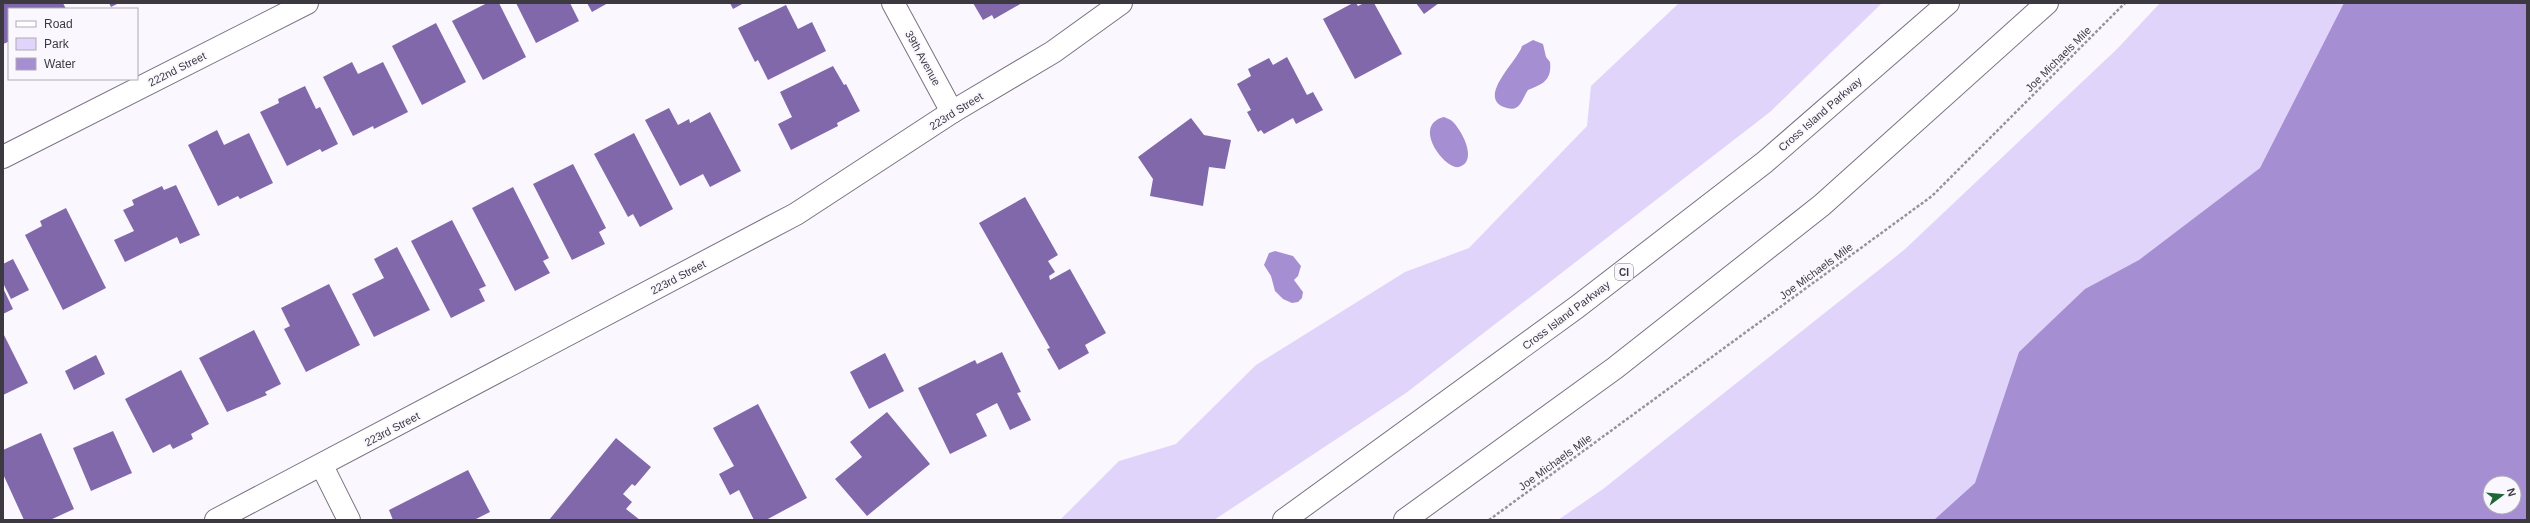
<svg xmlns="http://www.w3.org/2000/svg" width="2530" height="523" font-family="Helvetica,sans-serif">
	<rect width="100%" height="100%" fill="#faf8fe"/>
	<g fill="#e0d4fb" fill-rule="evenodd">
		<path d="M1679,3H1882L1770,112L1406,393L1214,520H1060L1119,461L1176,444L1256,365L1405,272L1469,248L1587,126L1591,86Z"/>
		<path d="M2160,3H2527V520H1558L1603,489L1904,250L2117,49ZM2490,483H2514V507H2490Z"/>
	</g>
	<g fill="#a68ed3" fill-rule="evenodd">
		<path d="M2344,3H2527V520H1934L1975,483L2019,352L2085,289L2139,260L2260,168ZM2490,483H2514V507H2490Z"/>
		<path d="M1533,40L1543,44L1546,57L1550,62C1552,80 1543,84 1528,90C1522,98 1521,112 1507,108C1474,99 1518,61 1522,46Z"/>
		<path d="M1444,117C1446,118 1450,119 1452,121C1461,129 1479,161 1459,167C1445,170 1411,125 1444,117Z"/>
		<path d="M1275,251L1293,256L1301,266L1298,276L1294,280L1303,292L1302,298L1298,302L1292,303L1283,299L1275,291L1271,276L1264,265L1269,253Z"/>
	</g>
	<g fill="#8068aa">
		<path d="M3,3H63L66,9H9V44L8,42L3,44Z"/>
		<path d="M109,3H119L111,7Z"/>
		<path d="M487,3H499L526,57L483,80L452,21Z"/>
		<path d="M516,3H570L579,21L536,43Z"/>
		<path d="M587,3H608L592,12Z"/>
		<path d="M730,3H744L733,9Z"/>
		<path d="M973,3H1022L994,19L992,15L983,20Z"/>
		<path d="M1353,3H1356L1358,6L1364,3H1374L1402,54L1355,79L1323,19Z"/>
		<path d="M1416,3H1439L1424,14Z"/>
		<path d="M786,5L798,29L812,22L826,51L768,80L758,60L755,62L738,28Z"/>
		<path d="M436,23L466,82L422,105L392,46Z"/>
		<path d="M1287,57L1307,95L1313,92L1323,110L1296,124L1293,118L1264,134L1261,130L1258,132L1247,112L1251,110L1237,84L1251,76L1248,69L1269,58L1273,65Z"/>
		<path d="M352,62L358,74L383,62L408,112L374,129L373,126L353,136L323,77Z"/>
		<path d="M833,66L844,85L846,84L860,111L837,123L838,126L791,150L778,124L792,117L780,92Z"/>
		<path d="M305,86L316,109L320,107L338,144L322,152L320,149L287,166L260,112L279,103L278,99Z"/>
		<path d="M669,108L678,125L689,119L690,123L710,112L741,171L710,187L703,174L680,186L645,120Z"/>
		<path d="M1191,118L1204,135L1231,140L1225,169L1209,167L1203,206L1150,196L1153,179L1138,157Z"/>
		<path d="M217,130L224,145L249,133L273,183L240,199L238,196L218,206L188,145Z"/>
		<path d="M634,133L673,209L640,227L633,214L628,217L594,154Z"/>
		<path d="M573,164L606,228L599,232L605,244L572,260L533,184Z"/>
		<path d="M176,185L200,235L180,244L177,237L125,262L114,240L134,231L123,210L134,205L132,200L162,186L164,190Z"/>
		<path d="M513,187L549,258L543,261L550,273L515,291L472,208Z"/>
		<path d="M1025,197L1058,255L1048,261L1055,272L1049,276L1050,280L1070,269L1106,333L1085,345L1089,353L1059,370L1047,349L1050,348L979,223Z"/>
		<path d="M66,208L106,288L63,310L25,235L42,226L40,221Z"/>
		<path d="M452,220L486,286L479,289L485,301L451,318L411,241Z"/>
		<path d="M397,247L430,310L374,337L352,294L384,278L374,259Z"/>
		<path d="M13,259L29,290L11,299L3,283V264Z"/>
		<path d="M329,284L360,345L306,372L284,329L290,326L281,308Z"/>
		<path d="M3,288L13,309L3,314Z"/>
		<path d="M254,330L281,384L265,392L267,395L227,412L199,358Z"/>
		<path d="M3,333L28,383L3,395Z"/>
		<path d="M1002,352L1021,392L1017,393L1031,420L1010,430L997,403L976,414L987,436L950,454L918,388L975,360L977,364Z"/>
		<path d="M885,353L904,391L869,409L850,372Z"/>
		<path d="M96,355L105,374L74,390L65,371Z"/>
		<path d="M181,370L209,424L191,434L193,439L173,449L170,444L153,453L125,399Z"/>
		<path d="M758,404L807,498L766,520H754L739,490L730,495L719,474L734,466L713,428Z"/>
		<path d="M887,412L930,464L867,516L835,479L862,457L850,442Z"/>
		<path d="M113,431L132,473L91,491L73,448Z"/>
		<path d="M41,433L74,509L50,520H24L3,474V450Z"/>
		<path d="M616,438L651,467L635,486L632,484L623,494L632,502L626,509L640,520H549Z"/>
		<path d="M468,470L490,512L474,520H393L389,510Z"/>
	</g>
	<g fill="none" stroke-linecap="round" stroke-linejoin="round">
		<defs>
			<g id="minor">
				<path d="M893,3L952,112"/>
				<path d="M3,157L307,3"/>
				<path d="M322,466L349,520"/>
				<path d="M216,520L796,214L952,112L1053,52L1121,3"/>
			</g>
			<g id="highway">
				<path d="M1284,520L1577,307L1765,162L1948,3"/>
				<path d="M1405,520L1615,368L1822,205L2047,3"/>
			</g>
		</defs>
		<use href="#minor" stroke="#787382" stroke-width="24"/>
		<use href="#highway" stroke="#787382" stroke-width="24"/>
		<path stroke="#96949a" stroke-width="2.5" stroke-dasharray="3 2" stroke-linecap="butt" d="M1489,520L1932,196L2125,3"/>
		<use href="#minor" stroke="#fff" stroke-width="22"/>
		<use href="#highway" stroke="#fff" stroke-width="22"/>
	</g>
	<g text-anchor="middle" stroke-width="4" stroke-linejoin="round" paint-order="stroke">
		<rect fill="#faf8fe" stroke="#757379" stroke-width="1" x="1615" y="264" width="18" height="16" rx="3"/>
		<g font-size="10" font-weight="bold" fill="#3c3a40">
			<text x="1624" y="276">CI</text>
		</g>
		<g font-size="11" fill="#3c3a40" stroke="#faf8fe">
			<text transform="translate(923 58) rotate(61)" y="4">39th Avenue</text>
			<text transform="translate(2058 59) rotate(-45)" y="4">Joe Michaels Mile</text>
			<text transform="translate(177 69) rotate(-27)" y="4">222nd Street</text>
			<text transform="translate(956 111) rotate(-32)" y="4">223rd Street</text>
			<text transform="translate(1820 114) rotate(-41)" y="4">Cross Island Parkway</text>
			<text transform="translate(1816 271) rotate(-36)" y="4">Joe Michaels Mile</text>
			<text transform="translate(678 277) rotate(-28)" y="4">223rd Street</text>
			<text transform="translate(1566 315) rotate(-37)" y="4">Cross Island Parkway</text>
			<text transform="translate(392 429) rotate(-28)" y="4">223rd Street</text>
			<text transform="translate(1555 462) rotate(-36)" y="4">Joe Michaels Mile</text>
		</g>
	</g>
	<rect width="2530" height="523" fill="none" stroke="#3c3a40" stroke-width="8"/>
	<rect x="8" y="8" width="130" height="72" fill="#faf8fe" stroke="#aeacb2"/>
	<rect x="16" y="21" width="20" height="6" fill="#ffffff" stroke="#aeacb2"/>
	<text x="44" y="28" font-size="12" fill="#3c3a40">Road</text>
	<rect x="16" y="38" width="20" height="12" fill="#e0d4fb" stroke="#aeacb2"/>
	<text x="44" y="48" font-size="12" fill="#3c3a40">Park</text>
	<rect x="16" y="58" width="20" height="12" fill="#a68ed3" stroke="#aeacb2"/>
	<text x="44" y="68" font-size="12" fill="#3c3a40">Water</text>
	<g transform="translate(2502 495) rotate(74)"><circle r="19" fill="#faf8fe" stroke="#aeacb2"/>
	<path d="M0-3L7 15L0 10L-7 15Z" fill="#1e6734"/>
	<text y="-6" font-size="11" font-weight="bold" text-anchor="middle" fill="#3c3a40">N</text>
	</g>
</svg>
